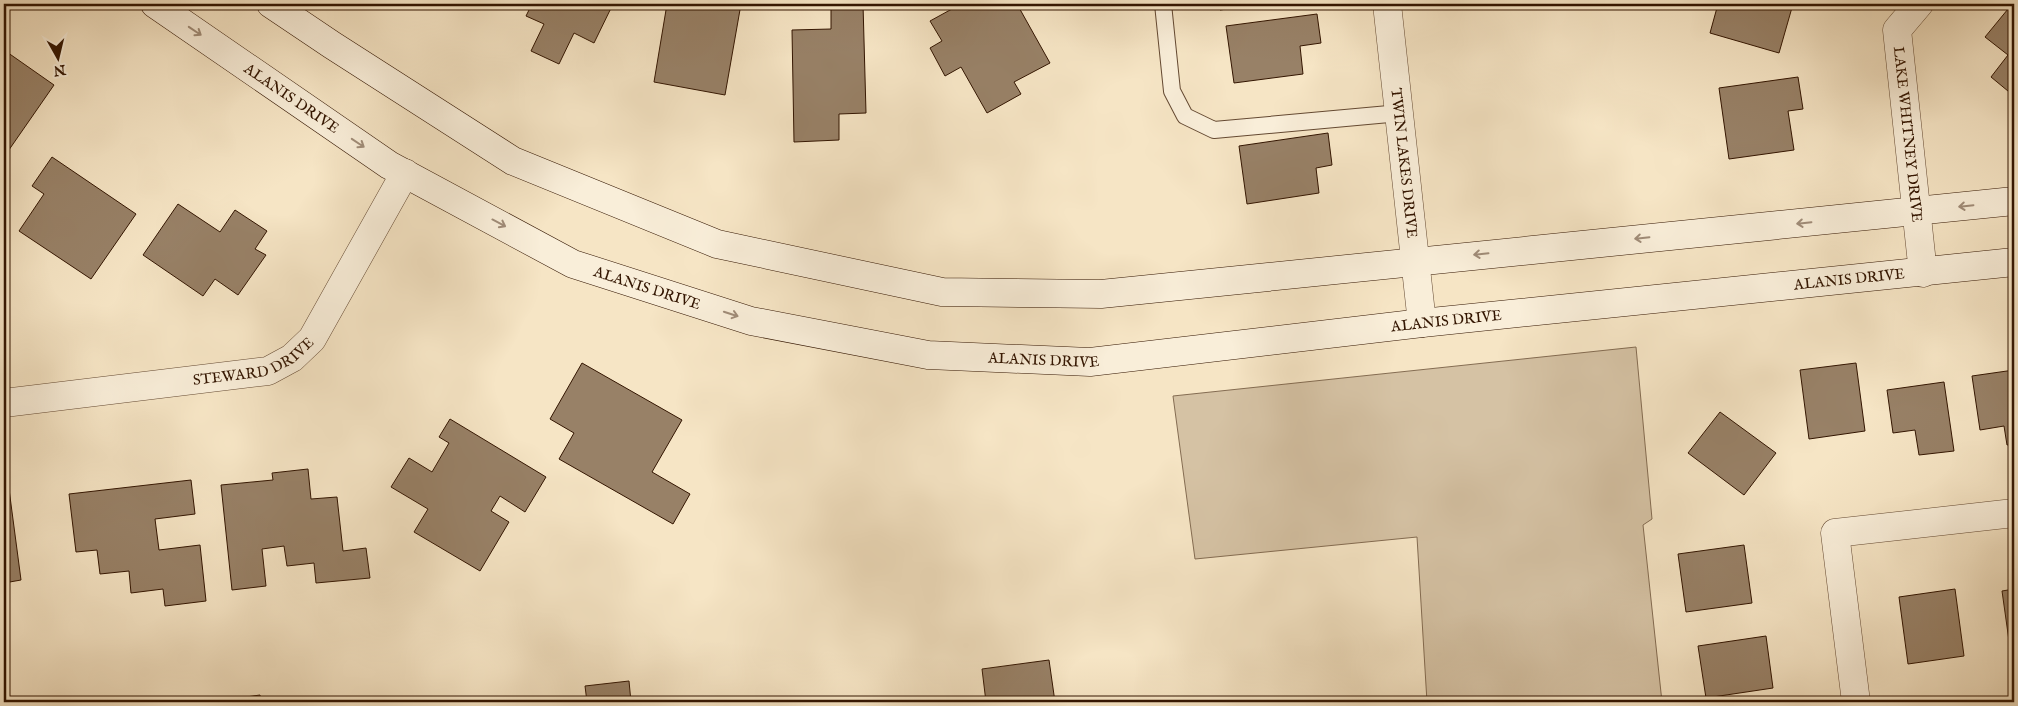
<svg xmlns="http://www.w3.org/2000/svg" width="2018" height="706" font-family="'IM FELL English',serif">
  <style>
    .green { fill: #d5c2a4; stroke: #846c52 }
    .building { fill: #988167; stroke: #331501 }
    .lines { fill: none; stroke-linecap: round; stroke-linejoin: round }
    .service-casing { stroke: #644932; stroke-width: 18 }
    .minor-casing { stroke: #644932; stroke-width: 29 }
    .secondary-casing { stroke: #331501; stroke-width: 29 }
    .service { stroke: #f9eed9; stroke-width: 16 }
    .minor { stroke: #f9eed9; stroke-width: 28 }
    .secondary { stroke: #f9eed9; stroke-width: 28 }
    .oneway { stroke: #a08c78 }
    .labels { text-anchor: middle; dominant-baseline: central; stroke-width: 5; stroke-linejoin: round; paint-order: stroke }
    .street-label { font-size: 15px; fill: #331501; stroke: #f9eed9 }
  </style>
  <rect width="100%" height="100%" fill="#f6e5c5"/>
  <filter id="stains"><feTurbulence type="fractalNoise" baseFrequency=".004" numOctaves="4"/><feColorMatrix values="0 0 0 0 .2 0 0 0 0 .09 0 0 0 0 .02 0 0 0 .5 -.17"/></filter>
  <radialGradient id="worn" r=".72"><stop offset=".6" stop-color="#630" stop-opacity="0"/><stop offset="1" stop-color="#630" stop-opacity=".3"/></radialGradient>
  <path class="green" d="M1636,347L1652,519L1643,525L1662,702H1427L1417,537L1195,559L1173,396Z"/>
  <g class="building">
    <path d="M532,4H613L594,43L574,33L559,64L531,51L544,24L526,16Z"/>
    <path d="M667,4H741L725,95L654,82Z"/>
    <path d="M831,4H863L866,113L839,114V140L794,142L792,30L831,29Z"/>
    <path d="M961,4H1017L1050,63L1014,82L1021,94L987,113L961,67L945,76L930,48L942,41L930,21Z"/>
    <path d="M1219,4H1264L1220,10Z"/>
    <path d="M1718,4H1793L1779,53L1710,33Z"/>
    <path d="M2008,9L2014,14V96L1991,77L2008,55L1985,37Z"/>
    <path d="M1317,14L1321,43L1300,46L1303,74L1234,83L1226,26Z"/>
    <path d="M4,50L54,85L4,157Z"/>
    <path d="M1798,77L1803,109L1788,111L1794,150L1729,159L1719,88Z"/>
    <path d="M1328,133L1332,165L1316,168L1319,193L1247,204L1239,146Z"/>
    <path d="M52,157L136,214L91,279L19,231L44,194L32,186Z"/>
    <path d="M178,204L220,232L235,210L267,231L255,249L266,255L238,295L215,279L203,296L143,255Z"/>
    <path d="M582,363L682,420L652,472L690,494L673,524L559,459L574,433L550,419Z"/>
    <path d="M1856,363L1865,431L1809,439L1800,370Z"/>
    <path d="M2014,370V444L2007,445L2004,426L1980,430L1972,376Z"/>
    <path d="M1944,382L1954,451L1919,455L1915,430L1893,433L1887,390Z"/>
    <path d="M1720,412L1776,453L1744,495L1688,453Z"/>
    <path d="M450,419L546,477L525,512L500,496L491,511L509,522L480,571L414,532L428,509L391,487L409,458L432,472L449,443L439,437Z"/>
    <path d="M308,469L311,499L337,497L343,551L366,548L370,578L316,583L314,563L287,566L284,546L262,549L266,586L232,590L221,485L273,480L272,473Z"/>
    <path d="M191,480L195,514L155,519L159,550L200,545L206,601L165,606L163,589L131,593L129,571L100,574L97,550L76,552L69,494Z"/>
    <path d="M9,489L21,580L4,583V490Z"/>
    <path d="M1744,545L1752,603L1686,612L1678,554Z"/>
    <path d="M1955,589L1964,656L1908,664L1899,597Z"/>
    <path d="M2014,589V655H2011L2002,591Z"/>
    <path d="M1766,636L1773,688L1706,698L1698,646Z"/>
    <path d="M1049,660L1055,702H986L982,669Z"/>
    <path d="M629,681L631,702H587L585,686Z"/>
    <path d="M260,695L261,702H218V701Z"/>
  </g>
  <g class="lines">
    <defs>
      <path id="service" d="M1163,4L1172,91L1185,116L1214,130L1400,113"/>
      <g id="minor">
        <path id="s1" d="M1387,4L1422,323"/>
        <path id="s2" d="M1919,4L1897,30L1923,273"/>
        <path id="s3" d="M4,403L268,371L292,358L312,339L405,173"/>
        <path d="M1856,702L1835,533L2014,513"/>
      </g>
      <g id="secondary">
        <path id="s4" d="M155,4L389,165L573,264L751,321L928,355L1090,362L1422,323L2014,262"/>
        <path d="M271,4L332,45L513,161L717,244L942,292L1101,294L2014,201"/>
      </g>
    </defs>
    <use href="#service" class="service-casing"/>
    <use href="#minor" class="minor-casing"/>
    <use href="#secondary" class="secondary-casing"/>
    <use href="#service" class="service"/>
    <use href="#minor" class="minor"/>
    <use href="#secondary" class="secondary"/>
  </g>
  <defs><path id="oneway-shaft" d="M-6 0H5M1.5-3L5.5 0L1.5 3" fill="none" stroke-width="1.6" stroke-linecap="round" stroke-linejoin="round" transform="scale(1.25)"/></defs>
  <g class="oneway">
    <use href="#oneway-shaft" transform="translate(195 31) rotate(34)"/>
    <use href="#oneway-shaft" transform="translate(358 143) rotate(34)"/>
    <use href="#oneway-shaft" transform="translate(1966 206) rotate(174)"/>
    <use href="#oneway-shaft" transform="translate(499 223) rotate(28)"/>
    <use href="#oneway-shaft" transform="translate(1804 223) rotate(174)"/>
    <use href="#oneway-shaft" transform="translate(1642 238) rotate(174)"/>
    <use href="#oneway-shaft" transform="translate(1481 254) rotate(174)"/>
    <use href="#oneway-shaft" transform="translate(731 314) rotate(18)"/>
  </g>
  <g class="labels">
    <g class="street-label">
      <text stroke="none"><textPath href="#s4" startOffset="166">ALANIS DRIVE</textPath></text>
      <text stroke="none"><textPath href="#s2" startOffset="139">LAKE WHITNEY DRIVE</textPath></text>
      <text stroke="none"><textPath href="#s1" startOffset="160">TWIN LAKES DRIVE</textPath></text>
      <text stroke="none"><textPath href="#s4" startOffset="1786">ALANIS DRIVE</textPath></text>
      <text stroke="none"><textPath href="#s4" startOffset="571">ALANIS DRIVE</textPath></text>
      <text stroke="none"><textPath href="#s4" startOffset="1381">ALANIS DRIVE</textPath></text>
      <text stroke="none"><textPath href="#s3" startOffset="255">STEWARD DRIVE</textPath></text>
      <text stroke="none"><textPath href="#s4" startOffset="976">ALANIS DRIVE</textPath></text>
    </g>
  </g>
  <rect width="2018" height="706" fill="none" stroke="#f6e5c5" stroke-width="20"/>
  <rect x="5" y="5" width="2008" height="696" fill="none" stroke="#331501" stroke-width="2.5"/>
  <rect x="10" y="10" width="1998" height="686" fill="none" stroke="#331501"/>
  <g transform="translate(58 58) rotate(172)" stroke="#f9eed9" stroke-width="4" paint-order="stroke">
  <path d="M0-4L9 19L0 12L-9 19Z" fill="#331501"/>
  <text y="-8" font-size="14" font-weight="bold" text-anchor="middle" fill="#331501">N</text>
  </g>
  <rect width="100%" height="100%" filter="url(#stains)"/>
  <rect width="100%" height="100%" fill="url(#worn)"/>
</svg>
